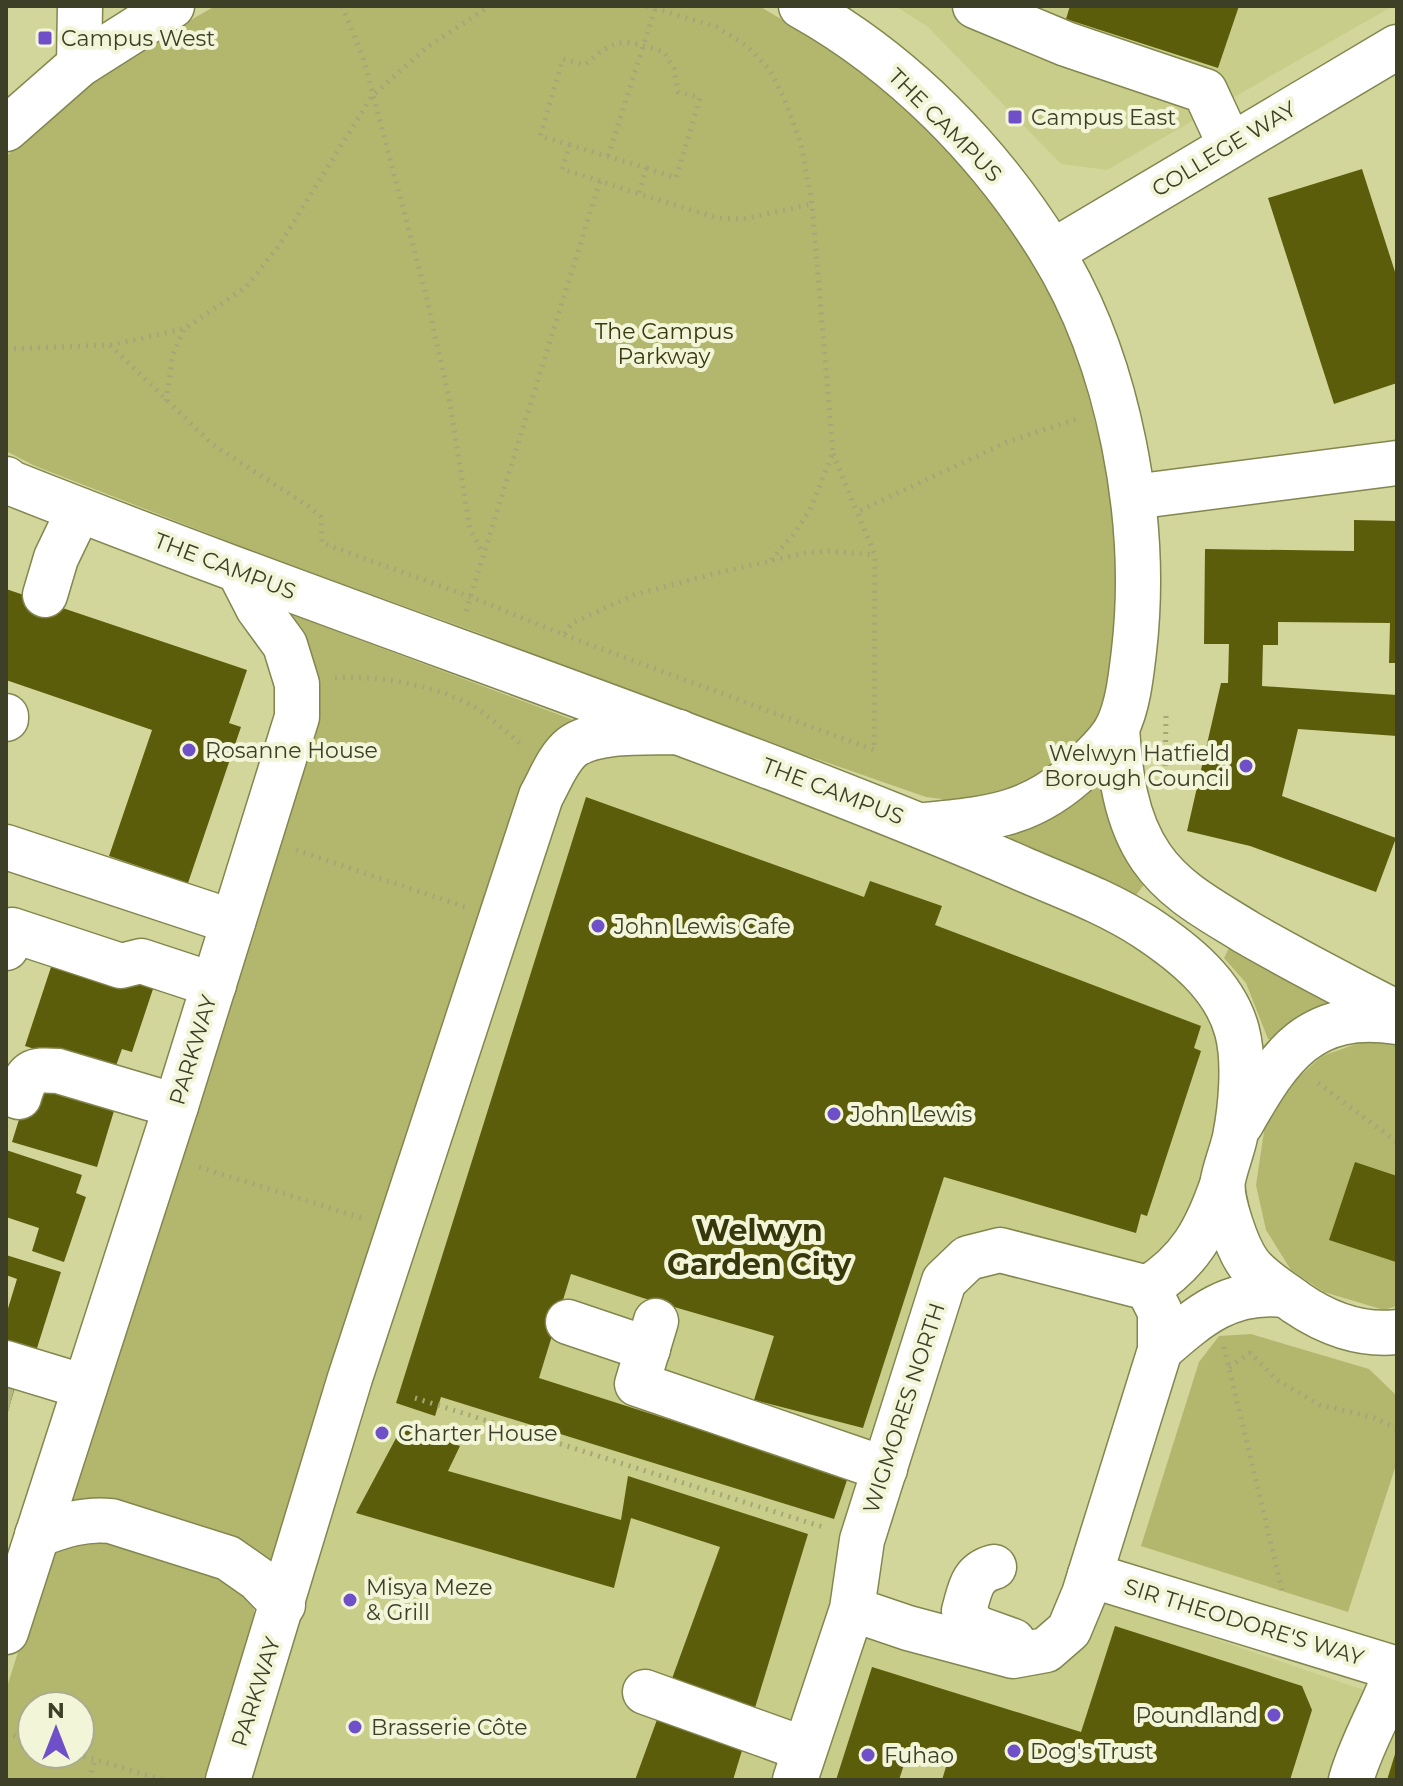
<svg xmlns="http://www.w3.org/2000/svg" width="1403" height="1786" font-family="Montserrat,sans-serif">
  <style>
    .built { fill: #c9cd8a }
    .green { fill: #b3b76e; fill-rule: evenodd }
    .building { fill: #5c5d0b }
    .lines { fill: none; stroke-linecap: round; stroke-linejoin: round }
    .minor-tunnel { stroke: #b5b884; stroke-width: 44; stroke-dasharray: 44 22; stroke-linecap: butt }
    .minor-casing { stroke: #83864e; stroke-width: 47 }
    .major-casing { stroke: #83864e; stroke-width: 47 }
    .path { stroke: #a4a777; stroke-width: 5; stroke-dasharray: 2 6; stroke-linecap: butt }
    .minor { stroke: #fff; stroke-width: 44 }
    .major { stroke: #fff; stroke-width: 44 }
    .poi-dot { fill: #6f50c9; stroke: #f2f5d7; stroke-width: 3 }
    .labels { text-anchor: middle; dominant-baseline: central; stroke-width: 8; stroke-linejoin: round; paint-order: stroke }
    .poi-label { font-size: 22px; fill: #3d3f26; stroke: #f2f5d7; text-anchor: start }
    .street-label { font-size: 22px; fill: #3d3f26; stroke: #f2f5d7 }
    .park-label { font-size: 22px; fill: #393a10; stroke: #f2f5d7 }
    .district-label { font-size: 30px; font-weight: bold; fill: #36370b; stroke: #f2f5d7 }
  </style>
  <rect width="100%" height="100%" fill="#d3d69b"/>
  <g class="built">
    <path d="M895,6H1393L1107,170L1061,164L928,27Z"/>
    <path d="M679,732L1177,950L1241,1062L1171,1273L968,1258L852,1609L1013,1656L1084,1594L1387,1698L1397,1669V1780H229L554,771Z"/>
  </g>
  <g class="green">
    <path d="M215,6H759L849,59L915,113L982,183L1036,264L1069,325L1093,414L1113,496L1119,568L1112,678L1094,724L1075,752L1049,773L998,795L958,801L926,797L673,709L479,633L276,560L35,466L6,451V157L40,123L111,66Z"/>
    <path d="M290,614L584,724L277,1570L76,1507L68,1501L309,741L285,618Z"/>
    <path d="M1099,782L1108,792L1147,881L1136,895L1068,864L1010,841V834C1049,823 1071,811 1099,782Z"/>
    <path d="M1232,942L1331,996L1328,1005L1277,1040L1268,1039L1246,983L1224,958Z"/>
    <path d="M1397,1040V1306L1384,1310L1324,1292L1291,1270L1266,1230L1256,1185L1266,1118L1292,1083L1322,1056L1359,1043Z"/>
    <path d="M1251,1334L1369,1369L1396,1395L1397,1462L1348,1612L1141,1546L1199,1362L1219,1336Z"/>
    <path d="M86,1535L224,1571L253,1602L256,1626L211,1780H6V1690L45,1567C55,1550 68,1542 86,1535ZM32,1706H80V1754H32Z"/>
  </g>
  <g class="building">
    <path d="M1070,6H1239L1218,68L1066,19Z"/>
    <path d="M1362,169L1397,278V367L1395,368L1397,383L1334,404L1268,198Z"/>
    <path d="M1354,520L1397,521V663H1389L1390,623L1278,622V645H1263L1262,686L1397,695V736L1298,729L1282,796L1396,838L1376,892L1250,846L1187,831L1221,683H1228L1229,644H1204L1205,549L1354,551Z"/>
    <path d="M6,589L247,670L229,723L241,727L188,883L109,856L152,730L6,680Z"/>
    <path d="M586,797L864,897L870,881L942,906L935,925L1201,1026L1194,1048L1201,1051L1147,1216L1141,1214L1136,1233L944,1177L863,1428L754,1400L774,1336L643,1298L571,1274L539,1378L848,1477L834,1519L441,1397L435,1416L396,1403Z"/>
    <path d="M54,958L155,983L132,1052L122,1049L113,1074L25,1046Z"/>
    <path d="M30,1084L117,1101L97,1167L12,1142Z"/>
    <path d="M6,1150L82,1175L76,1193L86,1197L64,1262L32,1251L39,1228L6,1217Z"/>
    <path d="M1355,1162L1397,1176L1396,1262L1329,1240Z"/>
    <path d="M6,1255L61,1272L32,1364L6,1355V1315L17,1279L6,1275Z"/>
    <path d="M6,1376L17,1380L7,1415H6Z"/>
    <path d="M402,1427L460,1446L448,1471L621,1520L628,1476L808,1534L733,1780H635L720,1547L631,1518L614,1588L356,1513Z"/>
    <path d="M1115,1626L1302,1686L1312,1710L1290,1780H942L948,1760L909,1749L899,1780H836L872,1667L1081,1732Z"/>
    <path d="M1396,1751L1397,1780H1387Z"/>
  </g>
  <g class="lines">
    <path class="minor-tunnel" d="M6,1387L14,1389"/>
    <defs>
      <g id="minor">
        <path d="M975,6L1066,44L1205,91L1230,145"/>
        <path d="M79,65L80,6"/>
        <path d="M1052,252L1397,47"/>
        <path d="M1133,497L1397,463"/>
        <path d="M45,595L56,558L79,510"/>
        <path d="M6,716V719"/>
        <path d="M6,847L233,922"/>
        <path d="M6,948L12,930L121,966L141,961L214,985"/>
        <path d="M6,1092L19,1097C27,1071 31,1069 58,1071L176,1106"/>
        <path d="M1148,1288C1190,1261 1206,1231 1222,1185"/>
        <path d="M656,1321L637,1384L885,1469"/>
        <path d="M568,1322L648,1349"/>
        <path d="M1160,1350C1200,1315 1230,1289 1285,1295"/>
        <path d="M6,1363L85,1387"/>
        <path d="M37,1535C62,1526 84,1518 111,1521L228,1558L258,1579L283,1605"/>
        <path d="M994,1567C971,1573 970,1590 964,1611L974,1627L1013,1641"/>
        <path d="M1090,1575L1397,1669"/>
        <path d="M6,1632L176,1106L297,717V684L285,645L258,608L240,573"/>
        <path d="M645,1692L804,1749"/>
        <path d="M228,1780L350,1378L541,796C550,780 558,758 572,747C596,729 649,733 679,732"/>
        <path d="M795,1780L852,1609L862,1540L944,1281L968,1258L1000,1250L1148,1288L1160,1312V1350L1084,1594L1069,1630L1046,1650L1013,1656L908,1628L852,1609"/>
        <path d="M1351,1780C1362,1741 1384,1707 1397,1669"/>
      </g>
      <g id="major">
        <path d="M801,6C903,63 989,151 1050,249C1120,361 1149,522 1134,651C1131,676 1128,706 1117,728C1110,741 1096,755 1085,765C1034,815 993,818 926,825"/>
        <path d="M6,129L79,65L172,6"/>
        <path d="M6,479L11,483C268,585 528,674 786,773C866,804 946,835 1025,870C1065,887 1108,903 1145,927C1183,952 1225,985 1237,1031C1245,1061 1241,1107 1235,1137C1232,1151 1226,1165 1223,1180C1220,1199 1237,1248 1249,1264C1260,1279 1282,1292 1297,1303C1326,1323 1361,1336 1397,1332"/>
        <path d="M1117,728C1120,773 1125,819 1151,857C1175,892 1211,910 1246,932C1296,961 1347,987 1397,1013"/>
        <path d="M1241,1124C1280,1055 1310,1009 1397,1022"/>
      </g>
    </defs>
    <use href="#minor" class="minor-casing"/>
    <use href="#major" class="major-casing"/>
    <g class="path">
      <path d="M342,6L363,57L425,291L449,398L470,529L483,553"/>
      <path d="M647,6L717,27L747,46L770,70L784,98L801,144L812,204L833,453L810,510L793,535L770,561"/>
      <path d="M570,145L540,136L563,59L585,65C617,36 623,39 664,52L674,69L678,92L700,98L676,178L646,168"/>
      <path d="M608,156L656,6"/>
      <path d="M600,181L562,169L570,145L646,168L639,194L718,218L743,219L812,204"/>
      <path d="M110,345L213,445L310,507L321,517L322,543L471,597L564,635L572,623L634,595L717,573L805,553L829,551L875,555"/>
      <path d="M6,349L110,345L184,329L246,287L278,247L372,96L427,47L490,6"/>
      <path d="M166,401L173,354L184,330"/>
      <path d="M833,454L857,512"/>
      <path d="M466,611L600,181L639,194"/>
      <path d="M564,635L874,750L875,555L857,512L1007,442L1077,419"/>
      <path d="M335,678C379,675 436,685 474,707C492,718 507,733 523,746"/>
      <path d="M1165,774L1166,716"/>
      <path d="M296,850L465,907"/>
      <path d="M1318,1083L1397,1142"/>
      <path d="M199,1167L362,1218"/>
      <path d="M1224,1347L1283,1594"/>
      <path d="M1229,1367L1250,1353L1277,1380L1320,1405L1375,1418L1397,1429"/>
      <path d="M415,1398L826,1528"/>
      <path d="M6,1733L32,1741"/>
      <path d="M76,1754L163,1780"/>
      <path d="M89,1780L95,1760"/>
    </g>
    <use href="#minor" class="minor"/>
    <use href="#major" class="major"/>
  </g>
  <g class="poi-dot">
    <rect x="37" y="30" width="16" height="16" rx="4"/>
    <rect x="1007" y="109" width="16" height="16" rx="4"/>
    <circle cx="189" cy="750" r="8"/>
    <circle cx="1246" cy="766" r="8"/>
    <circle cx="598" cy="926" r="8"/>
    <circle cx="834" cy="1114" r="8"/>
    <circle cx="382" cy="1433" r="8"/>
    <circle cx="350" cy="1600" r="8"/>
    <circle cx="1274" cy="1715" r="8"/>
    <circle cx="355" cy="1727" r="8"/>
    <circle cx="1014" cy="1751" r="8"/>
    <circle cx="868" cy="1755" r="8"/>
  </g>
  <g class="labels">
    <g class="poi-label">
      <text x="61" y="38">Campus West</text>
      <text x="1031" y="117">Campus East</text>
      <text x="205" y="750">Rosanne House</text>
      <text x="1230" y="753" text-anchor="end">Welwyn Hatfield<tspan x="1230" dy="25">Borough Council</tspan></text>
      <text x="614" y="926">John Lewis Cafe</text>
      <text x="850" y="1114">John Lewis</text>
      <text x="398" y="1433">Charter House</text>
      <text x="366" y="1587">Misya Meze<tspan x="366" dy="25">&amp; Grill</tspan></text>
      <text x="1258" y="1715" text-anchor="end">Poundland</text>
      <text x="371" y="1727">Brasserie Côte</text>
      <text x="1030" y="1751">Dog's Trust</text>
      <text x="884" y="1755">Fuhao</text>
    </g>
    <g class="street-label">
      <text transform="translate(945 125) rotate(45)">THE CAMPUS</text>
      <text transform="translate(1224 149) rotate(-31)">COLLEGE WAY</text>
      <text transform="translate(225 566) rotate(21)">THE CAMPUS</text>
      <text transform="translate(833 791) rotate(21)">THE CAMPUS</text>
      <text transform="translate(193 1050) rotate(-73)">PARKWAY</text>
      <text transform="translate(904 1408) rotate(-72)">WIGMORES NORTH</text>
      <text transform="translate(1244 1622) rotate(17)">SIR THEODORE'S WAY</text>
      <text transform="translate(256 1692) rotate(-72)">PARKWAY</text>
    </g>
    <g class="park-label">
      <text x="664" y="331">The Campus<tspan x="664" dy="25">Parkway</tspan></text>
    </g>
    <g class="district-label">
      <text x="759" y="1230">Welwyn<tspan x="759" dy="34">Garden City</tspan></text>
    </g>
  </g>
  <rect width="1403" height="1786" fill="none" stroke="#3d3f26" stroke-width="16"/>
  <g transform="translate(56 1730)"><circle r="38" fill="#f2f5d7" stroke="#aaac90" stroke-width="2"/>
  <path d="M0-6L14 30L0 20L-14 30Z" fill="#6f50c9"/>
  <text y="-12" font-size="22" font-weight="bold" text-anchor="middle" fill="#3d3f26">N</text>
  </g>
</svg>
